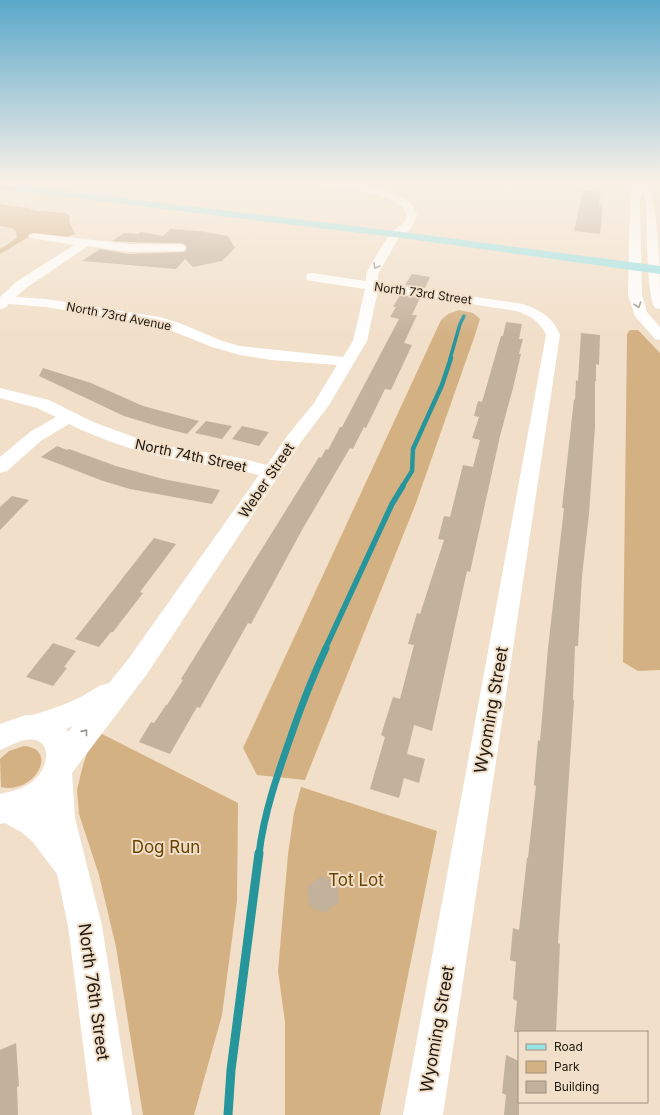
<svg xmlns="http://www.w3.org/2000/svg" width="660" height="1115" font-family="Inter,sans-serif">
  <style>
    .green { fill: #d4b183 }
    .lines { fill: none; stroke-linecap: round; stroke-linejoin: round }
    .stream-far4 { stroke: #26959c; stroke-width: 3.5 }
    .stream-far3 { stroke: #26959c; stroke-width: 4.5 }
    .stream-far2 { stroke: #26959c; stroke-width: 5.5 }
    .stream-far1 { stroke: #26959c; stroke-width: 7 }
    .stream { stroke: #26959c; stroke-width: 9 }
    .building { fill: #c2b19b }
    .minor { fill: #fff; fill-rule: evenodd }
    .major { fill: #99e2e6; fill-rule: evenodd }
    .oneway { stroke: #9a9793 }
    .labels { text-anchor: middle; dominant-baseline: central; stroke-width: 4; stroke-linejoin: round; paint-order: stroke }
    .far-street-label { font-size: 12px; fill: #1e1810; stroke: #f1dfc9 }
    .street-label { font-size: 14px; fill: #1e1810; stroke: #f1dfc9 }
    .near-street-label { font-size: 17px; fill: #1e1810; stroke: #f1dfc9 }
    .near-park-label { font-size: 17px; fill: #694300; stroke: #f1dfc9 }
  </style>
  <rect width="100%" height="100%" fill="#f1dfc9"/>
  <g class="green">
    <path d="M0,204L29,208L35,211L66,213L70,216L69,221L75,234L68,237H55L34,234L0,254V249L17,238L16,232L12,228L0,226Z"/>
    <path d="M459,310L473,313L480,319L475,335L416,503L305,780L257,775L243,748L441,320L448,314Z"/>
    <path d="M630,330H638L660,353V670L638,671L623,662L627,334Z"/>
    <path d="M100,733L238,803L237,901L222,1015L194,1115H143L116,947L99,875L79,814L77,790L82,769L87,753Z"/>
    <path d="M24,746C60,749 34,795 1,787L0,759L9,751Z"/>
    <path d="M301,787L437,831L380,1115H285V1022L278,971L288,854L294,813Z"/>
  </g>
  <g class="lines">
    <path class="stream-far4" d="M450,359L460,324L464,316"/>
    <path class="stream-far3" d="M402,487L412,471L413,449L442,385L451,358"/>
    <path class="stream-far2" d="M325,649L392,504L403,486"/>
    <path class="stream-far1" d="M259,854C264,812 278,773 292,733C302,704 313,676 326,648"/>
    <path class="stream" d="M228,1115L231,1070L259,853"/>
  </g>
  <g class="building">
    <path d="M583,190L601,192L599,204L603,205L600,234L574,231Z"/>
    <path d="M170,229L199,231L228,236L235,248L222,261L193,267L185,259L176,269L82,261L100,249L128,254L185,252L187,247L184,244L180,243L128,242L112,241L124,233L138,234L141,232L163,236Z"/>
    <path d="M412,274L430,277L425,288L405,285Z"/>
    <path d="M400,295L420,298L412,315H417L404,343L412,345L391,390L385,389L366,428L364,427L353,449L350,448L302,530L251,624L248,623L200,708L197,707L170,754L139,742L151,722L154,723L166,705H167L183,680L181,679L319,457L321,458L326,449L328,450L340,427H342L399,319L390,317L396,307H393Z"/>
    <path d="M506,322L522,324L519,339H523L519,354H521L513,388L500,436L470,572L467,571L432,731L414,725L407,754L425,759L419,783L404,778L399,798L370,789L385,737L381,735L393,697L400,699L414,645L408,644L417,613L420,614L444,540L438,539L444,516L450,517L463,465L473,467L480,440L472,438L479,417L474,416L478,401L482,402L501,336H503Z"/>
    <path d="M581,333L600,335L599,365L596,364V381H595V427L589,514L582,576L578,646H575L573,700H574L558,943L560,944L556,1032H514L517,1001L513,999L516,962L510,960L513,928L519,930L527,858H528L536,786L534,785L538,740L540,741L548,648L564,508H562L574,399L575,400L576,380L578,381Z"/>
    <path d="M43,368L91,383L143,406L199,421L187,434L160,427L124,416L39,376Z"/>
    <path d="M206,421L232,426L222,439L195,433Z"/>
    <path d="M242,426L269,432L259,446L232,439Z"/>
    <path d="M57,446L67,450L69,449L116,466L163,479L220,490L212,504L130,489L103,481L41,457Z"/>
    <path d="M12,496L29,500L0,530V507Z"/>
    <path d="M154,538L176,544L140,592L143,593L113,632H111L99,647L75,639Z"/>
    <path d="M53,643L76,651L64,667L67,668L53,686L26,677Z"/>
    <path d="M321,876L337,883L339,902L325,913L309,906L307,887Z"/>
    <path d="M16,1043L19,1086L17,1087L18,1115H0V1050Z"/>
    <path d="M506,1055L519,1061V1115H504L506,1095L502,1093Z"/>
  </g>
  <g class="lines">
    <g class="minor">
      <path d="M14,180H26L24,182L0,192V185Z"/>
      <path d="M305,180C327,176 382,187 402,197C410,201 415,207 417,215L410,230L400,236L378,274V283L523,304C540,310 553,317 560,335L443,1115H403L546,335C540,321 529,315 516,311L378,290L367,341L329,405L301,442L147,674L72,773L75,818L102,926L132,1115H92L68,926L57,874L32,841L21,832L5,823L0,824V794C13,791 27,788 36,778C50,765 52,736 26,740C18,741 8,747 0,750V724L26,715H33L63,705L81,697L99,686L109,683L129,658L259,475C230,467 200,465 171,459C136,451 101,440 69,424L42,440L7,471L0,473V457L30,432L56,417L37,408L0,398V388L49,400L93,422L142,440L172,447L240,458L267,465L288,435L314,403L337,365L271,360L240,355L212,347L157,325L46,307L9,304L5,308L0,309V297L16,282L74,245L30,238L28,236L30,234L34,233L128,244H180L184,245L186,248L184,251L128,252L88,246L26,288L16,297L46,299L160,317L182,324L222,341L240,346L343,357L353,341L365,289L312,281L307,280L306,277L307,274L312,273L366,281V274C372,263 384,240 392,232C398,226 403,226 406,217C412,194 326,185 310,183ZM73,726L68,732L66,729Z"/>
      <path d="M638,180H646C660,210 660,273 660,309L655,308C646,295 647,223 646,203L642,190L640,200L642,295L647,312L660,327V340L655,339L635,316L628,295L630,200L631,192Z"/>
    </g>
    <path class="major" d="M0,183L410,233L660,266V274L410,239L0,189Z"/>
  </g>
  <defs><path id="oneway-chevron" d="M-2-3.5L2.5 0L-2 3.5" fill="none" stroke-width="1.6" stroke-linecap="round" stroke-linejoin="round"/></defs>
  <g class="oneway">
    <use href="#oneway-chevron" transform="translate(376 266) rotate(120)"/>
    <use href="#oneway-chevron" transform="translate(638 305) rotate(71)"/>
    <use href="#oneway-chevron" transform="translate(85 732) rotate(-51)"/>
  </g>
  <linearGradient id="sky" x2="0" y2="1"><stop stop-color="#5aa8ca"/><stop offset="0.54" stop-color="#f9f1e7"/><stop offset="1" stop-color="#f9f1e7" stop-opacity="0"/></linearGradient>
  <rect width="660" height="336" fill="url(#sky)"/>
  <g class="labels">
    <g class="far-street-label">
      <text transform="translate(423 293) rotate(8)">North 73rd Street</text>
      <text transform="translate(119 316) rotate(11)">North 73rd Avenue</text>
    </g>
    <g class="street-label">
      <text transform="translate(191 455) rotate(12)">North 74th Street</text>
      <text transform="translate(266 480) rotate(-56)">Weber Street</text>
    </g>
    <g class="near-street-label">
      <text transform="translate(491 710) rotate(-80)">Wyoming Street</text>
      <text transform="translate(94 992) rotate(82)">North 76th Street</text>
      <text transform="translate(437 1029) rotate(-80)">Wyoming Street</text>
    </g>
    <g class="near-park-label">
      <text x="166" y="847">Dog Run</text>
      <text x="356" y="880">Tot Lot</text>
    </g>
  </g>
  <rect x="518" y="1031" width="130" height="72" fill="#f1dfc9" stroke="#9d8f7f"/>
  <rect x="526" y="1044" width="20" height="6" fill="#99e2e6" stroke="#9d8f7f"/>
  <text x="554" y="1051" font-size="12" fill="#1e1810">Road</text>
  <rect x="526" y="1061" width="20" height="12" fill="#d4b183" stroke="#9d8f7f"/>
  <text x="554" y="1071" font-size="12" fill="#1e1810">Park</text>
  <rect x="526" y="1081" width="20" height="12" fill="#c2b19b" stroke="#9d8f7f"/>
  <text x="554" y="1091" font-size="12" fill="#1e1810">Building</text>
</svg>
